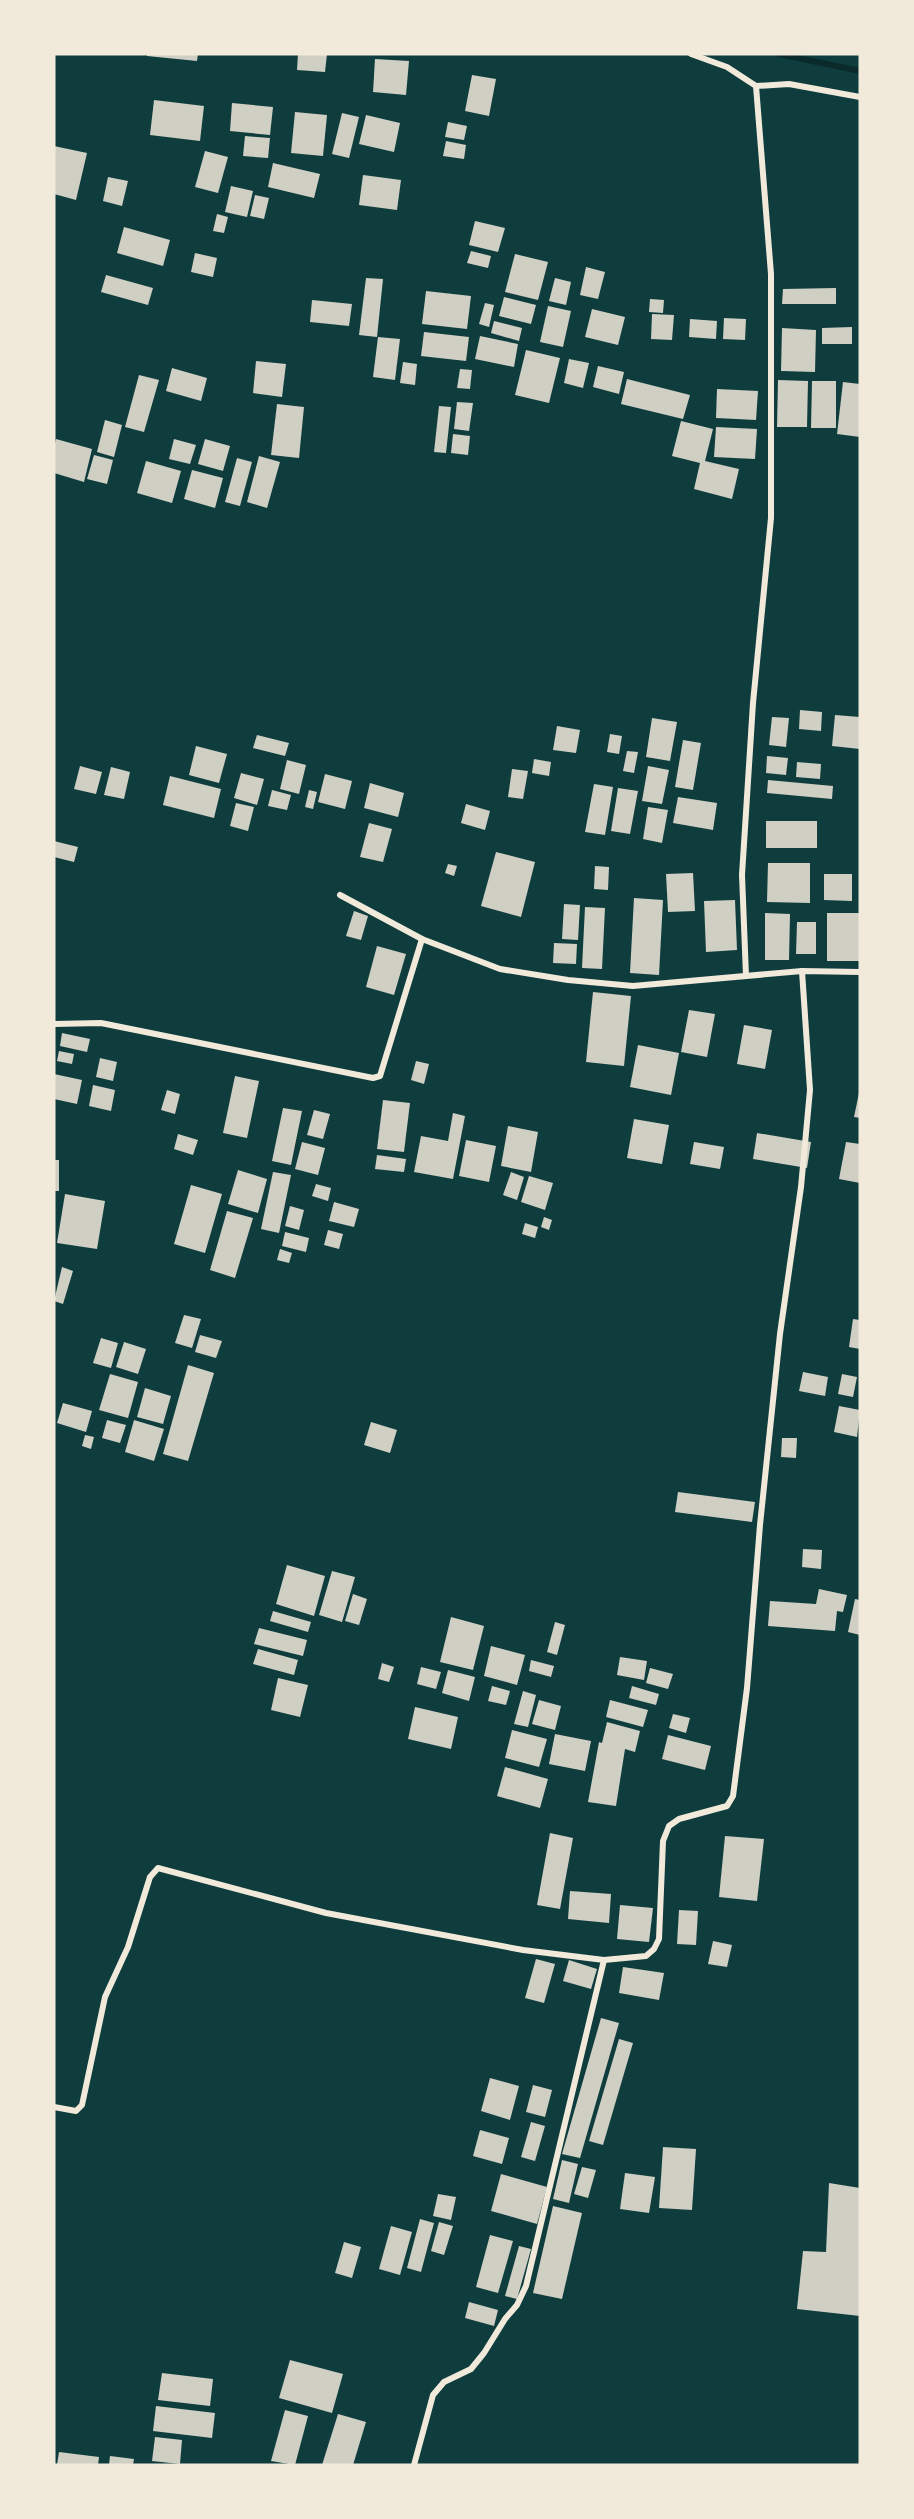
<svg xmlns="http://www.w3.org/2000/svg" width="914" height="2519" font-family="Inter,sans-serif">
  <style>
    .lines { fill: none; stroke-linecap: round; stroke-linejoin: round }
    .stream { stroke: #0a2a2b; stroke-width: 6 }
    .building { fill: #cfcfc3 }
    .minor { stroke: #f1e9da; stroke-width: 6 }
  </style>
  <rect width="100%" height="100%" fill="#0f3d3e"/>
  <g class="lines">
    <path class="stream" d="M779,54L860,71"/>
  </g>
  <g class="building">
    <path d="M147,54H198L197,61L147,56Z"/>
    <path d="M298,54H327L325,72L297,70Z"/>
    <path d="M375,59L409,61L406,95L373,92Z"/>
    <path d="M472,75L496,79L489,116L465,111Z"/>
    <path d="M154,100L204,106L200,141L150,135Z"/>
    <path d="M232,103L273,107L270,135L230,131Z"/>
    <path d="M295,112L327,115L323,156L291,153Z"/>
    <path d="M342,113L359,117L349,158L332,154Z"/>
    <path d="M366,115L400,123L394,152L359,144Z"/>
    <path d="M448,122L467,126L464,140L445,137Z"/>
    <path d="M245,136L270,138L268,158L243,156Z"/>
    <path d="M446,141L466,145L464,159L443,156Z"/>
    <path d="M54,146L87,153L76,200L54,194Z"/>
    <path d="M205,151L228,157L218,193L195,187Z"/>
    <path d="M273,163L320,174L314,198L268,187Z"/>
    <path d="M363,175L401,180L397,210L359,205Z"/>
    <path d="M108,177L128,181L122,206L103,201Z"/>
    <path d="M231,186L253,191L247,217L225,212Z"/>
    <path d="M255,195L269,198L264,219L250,216Z"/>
    <path d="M217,214L228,217L224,233L213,231Z"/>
    <path d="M475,221L505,228L498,252L469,245Z"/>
    <path d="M124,227L170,240L163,266L117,253Z"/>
    <path d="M471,251L491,256L488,268L467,263Z"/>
    <path d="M195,253L217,258L213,277L191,272Z"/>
    <path d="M515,254L548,262L538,300L505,292Z"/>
    <path d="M586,267L605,272L598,299L580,295Z"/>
    <path d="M106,275L153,288L148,305L101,292Z"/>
    <path d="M366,278L383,279L377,337L359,335Z"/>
    <path d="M555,278L571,282L566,305L549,301Z"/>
    <path d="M836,288V304H782L783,289Z"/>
    <path d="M426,291L471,296L467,329L422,324Z"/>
    <path d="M504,297L536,305L531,324L499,316Z"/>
    <path d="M650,299L664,300L663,313L649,312Z"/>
    <path d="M312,300L352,304L349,326L310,322Z"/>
    <path d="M485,303L494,305L489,327L479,324Z"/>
    <path d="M548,306L571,311L563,347L540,342Z"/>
    <path d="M592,309L625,317L618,345L585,337Z"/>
    <path d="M652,314L674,315L672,340L651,339Z"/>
    <path d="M724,318L746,319L745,340L723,339Z"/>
    <path d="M690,319L717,321L716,339L689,337Z"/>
    <path d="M494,321L522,328L519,341L491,333Z"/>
    <path d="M852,327V344H822V328Z"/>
    <path d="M782,328L816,330L815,372L781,371Z"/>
    <path d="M424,332L469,337L466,361L421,356Z"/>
    <path d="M480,336L518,344L514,367L475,359Z"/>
    <path d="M378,337L400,339L395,380L373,377Z"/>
    <path d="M526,350L560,358L549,403L515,395Z"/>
    <path d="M569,359L589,363L583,388L564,383Z"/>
    <path d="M256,361L286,364L282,397L253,393Z"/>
    <path d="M403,362L417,364L415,385L400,383Z"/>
    <path d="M598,366L624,372L619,394L593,387Z"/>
    <path d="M172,368L207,378L201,401L166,391Z"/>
    <path d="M460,369L472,370L470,389L457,388Z"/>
    <path d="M139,375L159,380L144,432L125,427Z"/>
    <path d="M627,379L690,395L683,419L621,404Z"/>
    <path d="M778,380L808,381L807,427H777Z"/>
    <path d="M812,381H836V428H811Z"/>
    <path d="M843,382L860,384V437L837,434Z"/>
    <path d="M717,389L758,391L756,420L716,418Z"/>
    <path d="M457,402L473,403L469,431L454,429Z"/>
    <path d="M277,404L304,407L299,458L271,455Z"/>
    <path d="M439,406L451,407L446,453L434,452Z"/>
    <path d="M105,420L122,425L114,457L97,452Z"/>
    <path d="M681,421L713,429L705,461L739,469L732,499L694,489L700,463L672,456Z"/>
    <path d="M716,427L757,429L755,459L714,457Z"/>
    <path d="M453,434L470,436L468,455L451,453Z"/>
    <path d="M56,439L92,449L84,482L54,473V448Z"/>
    <path d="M174,439L196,445L190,464L169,459Z"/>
    <path d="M205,439L230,446L223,471L198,464Z"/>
    <path d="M94,455L113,460L107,484L87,479Z"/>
    <path d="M259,456L280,462L267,508L247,502Z"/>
    <path d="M237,458L252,462L240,506L225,502Z"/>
    <path d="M146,461L181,471L172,503L137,493Z"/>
    <path d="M192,470L223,478L215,508L184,499Z"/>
    <path d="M800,710L822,712L821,731L799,729Z"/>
    <path d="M835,715L860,717V749L832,746Z"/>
    <path d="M772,717L789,718L786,747L769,745Z"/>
    <path d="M652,718L677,722L670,761L646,757Z"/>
    <path d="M557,726L580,730L576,753L553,750Z"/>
    <path d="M610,734L622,736L619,754L607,752Z"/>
    <path d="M257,735L289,743L285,756L253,748Z"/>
    <path d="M683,740L701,743L693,790L675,787Z"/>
    <path d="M196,746L227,754L219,783L189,775Z"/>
    <path d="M627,751L638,752L634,773L623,771Z"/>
    <path d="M767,756L788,758L786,775L766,773Z"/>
    <path d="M534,759L551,762L549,776L532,773Z"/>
    <path d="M287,760L306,765L299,794L280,789Z"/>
    <path d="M797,762L821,764L820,779L796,777Z"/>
    <path d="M80,766L102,772L96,794L74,789Z"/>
    <path d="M648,766L669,770L662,804L642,801Z"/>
    <path d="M111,767L130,772L124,799L104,795Z"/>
    <path d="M512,769L528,771L523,799L508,797Z"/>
    <path d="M241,773L264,779L257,805L234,798Z"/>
    <path d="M325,774L352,781L345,809L318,802Z"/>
    <path d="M170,776L221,789L214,818L163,805Z"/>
    <path d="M768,780L833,786L832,799L767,793Z"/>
    <path d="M370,783L404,793L398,817L364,808Z"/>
    <path d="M594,784L613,787L605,835L585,832Z"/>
    <path d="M618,788L638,791L630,834L611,831Z"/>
    <path d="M272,790L291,795L287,810L268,806Z"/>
    <path d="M309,790L317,792L313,809L305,807Z"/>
    <path d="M678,797L717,803L713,830L673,823Z"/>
    <path d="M236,803L254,807L248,831L230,826Z"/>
    <path d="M466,804L490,811L485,830L461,823Z"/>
    <path d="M648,807L668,810L662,843L643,839Z"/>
    <rect x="766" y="821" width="51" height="27"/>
    <path d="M369,823L392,829L383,862L360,857Z"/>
    <path d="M54,841L78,847L74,862L54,857Z"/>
    <path d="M496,852L535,862L521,917L481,906Z"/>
    <path d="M768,863H810V903L767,902Z"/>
    <path d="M448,864L457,866L454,876L445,873Z"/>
    <path d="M595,866L609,867L608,890L594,889Z"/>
    <path d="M693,873L695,911L668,912L666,874Z"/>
    <path d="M824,874H852V901L824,900Z"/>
    <path d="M634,898L663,900L659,975L630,973Z"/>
    <path d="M735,900L737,950L706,952L704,901Z"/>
    <path d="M564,904L580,905L578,940L562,939Z"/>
    <path d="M585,907L605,908L602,969L582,968Z"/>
    <path d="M354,911L368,916L361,940L346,936Z"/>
    <path d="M765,913L790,914L789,960H765Z"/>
    <rect x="827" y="913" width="33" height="48"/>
    <path d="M797,922H816V954H796Z"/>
    <path d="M554,943L577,944L576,964L553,963Z"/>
    <path d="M377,946L406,954L394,995L366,987Z"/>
    <path d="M593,992L631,996L624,1066L586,1062Z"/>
    <path d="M689,1010L715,1014L707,1057L681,1052Z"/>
    <path d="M744,1025L772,1030L765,1069L737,1064Z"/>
    <path d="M62,1033L90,1039L87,1052L60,1046Z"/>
    <path d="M638,1045L679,1053L671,1095L630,1087Z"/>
    <path d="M59,1051L74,1054L72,1064L57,1061Z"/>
    <path d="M100,1058L117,1062L113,1081L96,1077Z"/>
    <path d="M416,1061L429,1064L424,1084L411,1080Z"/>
    <path d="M54,1074L82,1080L77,1104L54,1099Z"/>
    <path d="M235,1076L259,1081L247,1138L223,1133Z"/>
    <path d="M93,1085L115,1090L111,1111L89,1106Z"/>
    <path d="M167,1090L180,1094L175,1114L161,1110Z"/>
    <path d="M859,1093H860V1118L854,1117Z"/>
    <path d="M383,1100L410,1103L404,1152L377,1149Z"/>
    <path d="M283,1108L302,1111L291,1165L272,1161Z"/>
    <path d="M314,1110L330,1114L323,1139L307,1135Z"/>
    <path d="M453,1113L465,1116L453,1179L414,1172L421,1136L448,1141Z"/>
    <path d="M634,1119L669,1125L662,1164L627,1158Z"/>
    <path d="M508,1126L538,1132L531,1172L501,1166Z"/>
    <path d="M757,1133L811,1142L807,1168L753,1159Z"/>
    <path d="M178,1134L198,1140L193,1155L174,1149Z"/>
    <path d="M466,1140L496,1146L489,1182L459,1176Z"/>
    <path d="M302,1142L325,1148L318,1175L295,1169Z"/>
    <path d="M694,1142L724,1147L720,1169L690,1164Z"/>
    <path d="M846,1142L860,1144V1183L839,1179Z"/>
    <path d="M377,1155L406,1159L404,1172L375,1169Z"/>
    <rect x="54" y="1160" width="5" height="31"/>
    <path d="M238,1170L267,1179L258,1213L228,1204Z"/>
    <path d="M273,1172L291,1175L279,1233L261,1229Z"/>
    <path d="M511,1172L524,1177L517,1200L503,1195Z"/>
    <path d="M529,1176L553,1183L545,1210L521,1202Z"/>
    <path d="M316,1184L331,1188L328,1201L312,1196Z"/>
    <path d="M191,1185L222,1194L205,1253L174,1244Z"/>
    <path d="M65,1194L105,1201L97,1249L57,1243Z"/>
    <path d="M334,1202L359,1209L354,1227L329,1221Z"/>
    <path d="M290,1206L304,1210L299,1230L285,1226Z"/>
    <path d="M227,1211L253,1218L235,1278L210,1270Z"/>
    <path d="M544,1217L552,1220L549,1230L541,1227Z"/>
    <path d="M525,1223L538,1227L535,1238L522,1234Z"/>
    <path d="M328,1230L343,1234L339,1249L324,1245Z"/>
    <path d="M285,1232L309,1238L306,1252L282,1246Z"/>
    <path d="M280,1249L292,1253L289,1263L277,1260Z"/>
    <path d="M62,1267L73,1271L63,1304L54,1301Z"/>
    <path d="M184,1315L201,1319L192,1348L175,1343Z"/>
    <path d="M853,1319L860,1320V1349L849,1347Z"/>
    <path d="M200,1335L222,1341L216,1358L195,1352Z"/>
    <path d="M101,1338L118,1343L111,1368L93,1363Z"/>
    <path d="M124,1342L146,1349L138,1374L116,1367Z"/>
    <path d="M188,1365L214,1373L188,1461L163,1454Z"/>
    <path d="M803,1372L828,1377L825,1396L799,1391Z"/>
    <path d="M110,1374L138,1382L128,1418L99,1410Z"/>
    <path d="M842,1374L857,1377L853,1397L838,1394Z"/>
    <path d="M145,1388L171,1396L163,1424L137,1417Z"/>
    <path d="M63,1403L92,1411L86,1432L57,1423Z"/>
    <path d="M839,1406L860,1410L857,1437L834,1432Z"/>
    <path d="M107,1420L126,1425L120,1443L102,1438Z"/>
    <path d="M134,1420L164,1429L154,1461L125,1452Z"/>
    <path d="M371,1422L397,1430L390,1453L364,1445Z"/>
    <path d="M85,1435L94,1437L91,1449L82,1446Z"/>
    <path d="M782,1438H797L796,1458L781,1457Z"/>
    <path d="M678,1492L755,1502L752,1522L675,1512Z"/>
    <path d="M803,1549L822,1550L821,1569L802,1567Z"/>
    <path d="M287,1565L325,1576L314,1616L276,1604Z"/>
    <path d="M332,1571L355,1577L342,1622L319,1615Z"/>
    <path d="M819,1589L847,1595L843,1612L837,1611L835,1631L768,1626L770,1601L816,1604Z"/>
    <path d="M353,1594L367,1599L359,1625L345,1621Z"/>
    <path d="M855,1599L860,1600V1635L848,1632Z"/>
    <path d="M273,1611L311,1622L308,1632L270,1621Z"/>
    <path d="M451,1617L484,1626L473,1670L440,1662Z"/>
    <path d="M555,1622L565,1625L557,1655L547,1652Z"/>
    <path d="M259,1628L307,1640L303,1656L254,1644Z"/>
    <path d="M491,1646L525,1655L517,1685L484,1676Z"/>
    <path d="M258,1649L298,1660L294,1675L253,1664Z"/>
    <path d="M620,1657L647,1661L644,1680L617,1675Z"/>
    <path d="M531,1660L554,1666L551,1677L529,1671Z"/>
    <path d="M382,1663L394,1667L389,1682L378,1679Z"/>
    <path d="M421,1667L441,1672L436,1689L417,1684Z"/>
    <path d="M650,1668L673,1674L668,1689L646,1683Z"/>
    <path d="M448,1670L475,1677L469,1701L442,1693Z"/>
    <path d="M278,1678L308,1685L300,1717L271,1710Z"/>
    <path d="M492,1686L510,1691L506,1705L488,1701Z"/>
    <path d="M632,1686L659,1694L656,1705L629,1698Z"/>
    <path d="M523,1691L536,1695L528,1727L514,1724Z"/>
    <path d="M539,1700L561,1706L555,1730L532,1724Z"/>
    <path d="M610,1700L648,1710L643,1727L606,1717Z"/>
    <path d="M415,1707L458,1717L451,1749L408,1739Z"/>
    <path d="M673,1714L690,1718L686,1733L669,1728Z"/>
    <path d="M607,1722L640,1731L635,1752L625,1749L616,1806L588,1802L599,1742L602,1743Z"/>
    <path d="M512,1730L547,1739L539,1767L505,1758Z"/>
    <path d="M555,1734L591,1741L585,1771L549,1764Z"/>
    <path d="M668,1735L711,1746L705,1770L662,1759Z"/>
    <path d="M505,1767L548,1779L540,1808L497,1796Z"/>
    <path d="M550,1833L573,1838L560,1909L537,1905Z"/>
    <path d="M725,1836L764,1839L757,1901L719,1897Z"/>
    <path d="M570,1891L611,1894L609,1923L568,1919Z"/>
    <path d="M620,1905L653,1908L649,1942L617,1939Z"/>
    <path d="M679,1910L698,1911L696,1945L677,1944Z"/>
    <path d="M713,1941L732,1945L727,1967L708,1964Z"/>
    <path d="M536,1959L555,1964L544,2003L525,1998Z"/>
    <path d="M569,1960L597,1969L591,1989L563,1981Z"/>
    <path d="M623,1967L664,1973L659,2000L619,1993Z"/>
    <path d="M601,2018L619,2023L580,2158L562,2154Z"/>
    <path d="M619,2039L633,2043L603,2145L589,2141Z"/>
    <path d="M490,2078L519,2086L510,2120L481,2111Z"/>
    <path d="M533,2085L552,2090L545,2117L526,2112Z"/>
    <path d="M531,2122L545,2126L535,2161L521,2157Z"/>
    <path d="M480,2130L509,2138L502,2164L473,2156Z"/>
    <path d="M663,2147L696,2149L692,2210L659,2208Z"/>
    <path d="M562,2160L578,2164L569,2203L553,2199Z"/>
    <path d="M582,2167L596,2170L588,2198L574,2194Z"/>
    <path d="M625,2173L655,2177L649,2213L620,2209Z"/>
    <path d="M501,2174L547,2187L537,2224L491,2211Z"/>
    <path d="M829,2183L860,2188V2316L797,2309L803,2251L826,2252Z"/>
    <path d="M438,2194L456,2197L451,2220L433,2216Z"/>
    <path d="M553,2206L582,2213L562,2299L533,2293Z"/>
    <path d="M420,2219L434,2223L421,2272L407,2268Z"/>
    <path d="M439,2222L453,2226L444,2255L431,2251Z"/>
    <path d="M391,2226L412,2232L400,2275L379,2269Z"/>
    <path d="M490,2235L513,2241L498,2293L476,2287Z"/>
    <path d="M344,2242L361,2247L352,2278L335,2273Z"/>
    <path d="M519,2246L531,2249L517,2299L505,2296Z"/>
    <path d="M469,2302L498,2310L494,2326L465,2318Z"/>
    <path d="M290,2360L343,2374L332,2413L279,2398Z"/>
    <path d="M162,2373L213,2379L210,2406L158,2400Z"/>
    <path d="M156,2406L215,2413L212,2438L153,2431Z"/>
    <path d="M285,2410L308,2416L295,2465L271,2461Z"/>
    <path d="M338,2414L366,2422L353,2465H322Z"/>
    <path d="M155,2437L182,2440L180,2464L152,2461Z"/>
    <path d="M59,2452L99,2457L98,2465H57Z"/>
    <path d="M110,2456L134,2459L133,2465H109Z"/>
  </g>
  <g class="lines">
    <g class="minor">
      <path d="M691,54L727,67L756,86L771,274V518L753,703L742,875L746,976"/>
      <path d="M756,86L789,84L860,97"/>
      <path d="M340,895L422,939L500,969L568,980L633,986L802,971L860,972"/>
      <path d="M54,1024L101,1023L373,1078L380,1076L422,939"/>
      <path d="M54,2107L76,2111L82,2105L105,1997L128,1947L150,1877L158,1868L326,1913L523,1950L604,1960L646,1956L654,1949L659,1939L663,1841L669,1826L679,1819L727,1806L733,1796L747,1688L760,1525L780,1334L801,1187L810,1090L802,971"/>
      <path d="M414,2465L433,2395L444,2382L471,2369L484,2353L505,2319L517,2305L526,2286L604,1960"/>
    </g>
  </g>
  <rect width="914" height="2519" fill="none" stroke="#f1e9da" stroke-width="111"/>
</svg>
